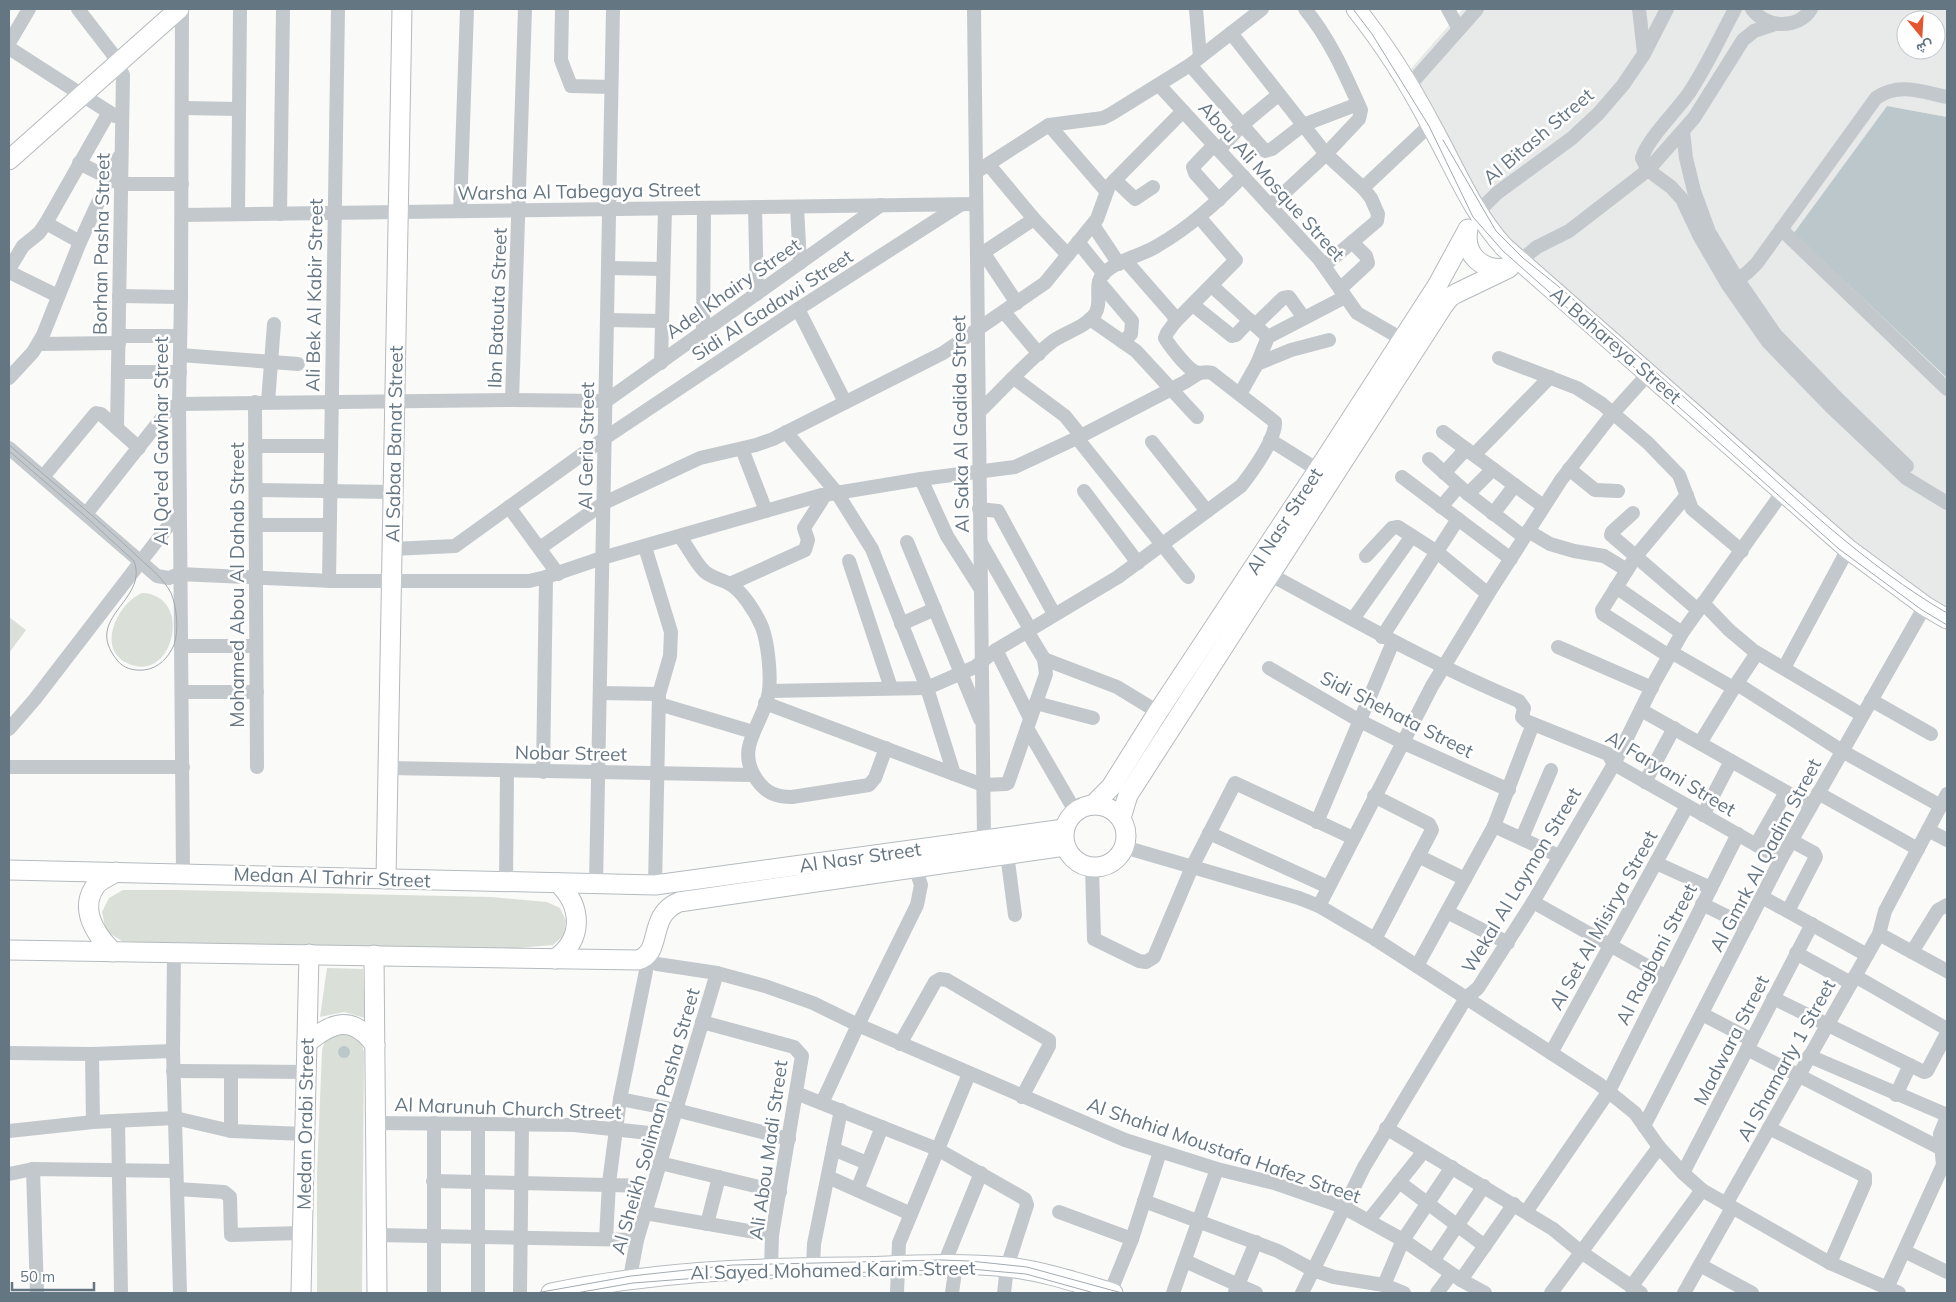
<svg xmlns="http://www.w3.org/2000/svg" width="1956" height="1302" font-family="Mulish,Vazirmatn,sans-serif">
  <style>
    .built { fill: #e8e9e9; fill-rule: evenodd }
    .green { fill: #dadfd7 }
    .water { fill: #bbc7cb }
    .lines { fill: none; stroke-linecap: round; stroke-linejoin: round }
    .major-casing { stroke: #b5babe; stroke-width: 21 }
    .minor { stroke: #c3c8cc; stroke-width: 14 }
    .major { stroke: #fff; stroke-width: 19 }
    .tram { stroke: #a2aab0; stroke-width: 1 }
    .labels { text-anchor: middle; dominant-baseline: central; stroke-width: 5; stroke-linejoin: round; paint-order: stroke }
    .street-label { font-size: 19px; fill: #657683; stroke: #fff }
  </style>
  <rect width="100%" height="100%" fill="#fafaf8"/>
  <path class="built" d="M1463,9H1947V117L1887,106L1795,233L1947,378V630L1915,611L1503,250L1402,79ZM1906,20H1936V50H1906Z"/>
  <g class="green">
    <path d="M142,593C195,595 173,686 127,663C96,648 118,603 142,593Z"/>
    <path d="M9,617L26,630L9,653Z"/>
    <path d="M123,890H176L491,897L547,902L560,908L566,921L564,935L553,945L491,950L175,945L122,941L109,933L105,927L102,912L109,898Z"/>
    <path d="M327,968L363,969L365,1018L344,1012L320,1017Z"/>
    <path d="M348,1032L361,1042L364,1052L362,1293H317V1174L322,1051C325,1035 334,1034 348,1032Z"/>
  </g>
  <g class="water">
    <path d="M1887,106L1947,117V378L1794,233Z"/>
    <circle cx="344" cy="1052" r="6"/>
  </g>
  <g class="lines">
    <defs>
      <g id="major">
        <path d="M1356,9C1384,44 1411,87 1432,127C1455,168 1472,212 1504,247L1848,549L1925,606L1947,619"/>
        <path d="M9,160L179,9"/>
        <path d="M1468,229C1463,254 1482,272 1507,268"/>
        <circle cx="1095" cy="836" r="31"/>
        <path d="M1093,805L1111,787L1158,712L1318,470L1437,286L1467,231"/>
        <path d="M1121,818L1128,795L1443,306L1450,297L1457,293L1509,268"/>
        <path d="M9,870L655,885L1064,829"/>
        <path d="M386,879L402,9"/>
        <path d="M9,950L638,960C664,952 646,916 679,902L1065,846"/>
        <path d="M113,952C96,935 78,909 96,885C100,880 110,876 116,872"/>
        <path d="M374,955L377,1293"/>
        <path d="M555,959C584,939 582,906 558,883"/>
        <path d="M307,1043C333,1021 353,1015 375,1045"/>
        <path d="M301,1293L309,954"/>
        <path d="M551,1293C652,1272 746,1268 848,1267C901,1266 954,1262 1007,1267C1042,1271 1079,1283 1113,1293"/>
      </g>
    </defs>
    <use href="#major" class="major-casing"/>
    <g class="minor">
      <path d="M78,9L115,57L123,75L117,428"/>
      <path d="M182,9L181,297L179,404L183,873"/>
      <path d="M562,9L561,60L571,86L611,87"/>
      <path d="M974,9L984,840"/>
      <path d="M1196,9L1200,57"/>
      <path d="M1448,9L1459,29"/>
      <path d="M1639,9L1644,53"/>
      <path d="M1735,9C1720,37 1707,66 1689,93C1675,113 1648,138 1642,158L1648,170L1671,187L1682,199L1700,237L1728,285L1768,342L1831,407L1906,478L1947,503"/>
      <path d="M1752,9C1766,28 1798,30 1811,9"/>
      <path d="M1231,33L1326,154L1363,188L1371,198L1378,214L1377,221L1325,265"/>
      <path d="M9,43L29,9"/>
      <path d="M9,48L115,116"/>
      <path d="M1190,65L1265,151L1272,149L1303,125L1358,104"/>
      <path d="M1159,85L1319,259L1357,313L1402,339"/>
      <path d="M1408,87L1477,9"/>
      <path d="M182,108L239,109"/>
      <path d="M1049,125L1106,191"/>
      <path d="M1683,132L1686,158L1694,191L1709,232L1738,280L1775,334L1839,400L1907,466"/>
      <path d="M1214,145L1193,167L1195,173L1219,200"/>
      <path d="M1219,150L1242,125L1278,95"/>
      <path d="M79,163L121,184H182"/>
      <path d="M989,165L1034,219L1068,255"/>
      <path d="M976,172L1049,125L1103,118L1111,114L1190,65L1262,9"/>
      <path d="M1115,180L1135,199L1153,187"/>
      <path d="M1363,188L1431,124"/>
      <path d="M1270,206L1326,154L1359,119L1361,110C1345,74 1330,39 1305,9"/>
      <path d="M755,207L757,294"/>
      <path d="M797,207L800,263"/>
      <path d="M460,211L467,9"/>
      <path d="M1477,213L1497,193L1572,138L1598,114L1623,85L1644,54L1667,9"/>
      <path d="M238,214L240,9"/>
      <path d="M280,214L283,9"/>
      <path d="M182,215L976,204"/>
      <path d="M46,223L80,242"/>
      <path d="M1093,225L1119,264"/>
      <path d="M1781,229L1947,389"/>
      <path d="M1078,242L1104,274"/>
      <path d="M983,252L1017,303"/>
      <path d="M978,256L1034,219"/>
      <path d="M1520,261L1537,247L1569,231L1648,170L1694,118L1743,40L1754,31L1775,24"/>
      <path d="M608,268L663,269"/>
      <path d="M9,269L23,246L39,233L46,223L109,112"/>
      <path d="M9,272L58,296"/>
      <path d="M1099,282L1132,321L1131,334L1123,342"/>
      <path d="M1731,284L1748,272L1757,263L1876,98C1899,82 1922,92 1947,97"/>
      <path d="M1212,286L1268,337"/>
      <path d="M1340,289L1368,263L1366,256L1352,242"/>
      <path d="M119,296L181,297"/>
      <path d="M1193,305L1232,336L1236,335L1250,320"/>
      <path d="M798,309L845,402"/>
      <path d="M1004,312L1039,354"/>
      <path d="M1090,319L1136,351L1197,417"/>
      <path d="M607,320L662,321"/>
      <path d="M1175,322L1236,260L1200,218"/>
      <path d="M1255,325L1283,298L1289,297L1304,318"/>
      <path d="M703,332L704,208"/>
      <path d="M119,336H180"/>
      <path d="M39,344L119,343"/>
      <path d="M180,355L298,364"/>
      <path d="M1499,358L1577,388L1602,404L1648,443L1679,475L1692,509L1742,551"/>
      <path d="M661,363L665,209"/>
      <path d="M1257,364L1268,337L1345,297"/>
      <path d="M118,372H180"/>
      <path d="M9,378L33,352L43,335L80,242L119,157"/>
      <path d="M1014,378L1065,416L1081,436"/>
      <path d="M1240,394L1257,364L1291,350L1329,340"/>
      <path d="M512,400L525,9"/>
      <path d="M255,402L257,767"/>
      <path d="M268,402L274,324"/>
      <path d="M979,412C1003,389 1026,362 1053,341C1066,332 1086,327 1095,314C1103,302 1093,285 1103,274C1117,260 1141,256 1157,246C1190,227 1216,203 1243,176"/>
      <path d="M786,432L837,493L872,549L927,688L954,774"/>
      <path d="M1443,432L1543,506"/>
      <path d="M1077,438L1188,577"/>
      <path d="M1270,440L1318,470"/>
      <path d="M1152,442L1207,511"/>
      <path d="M255,446H331"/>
      <path d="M9,448L157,576L169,578L179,574L332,581H529L546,577L602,558L818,496L921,479L1015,467L1077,438L1185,382L1199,373"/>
      <path d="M742,449L766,511"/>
      <path d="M1474,455L1550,377"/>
      <path d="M1429,459L1468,494L1524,537"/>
      <path d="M1569,469L1595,490L1618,491"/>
      <path d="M1444,473L1466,449"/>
      <path d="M43,477L96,413L101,414L139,448"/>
      <path d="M1402,477L1511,559"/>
      <path d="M921,479L947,536L980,588"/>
      <path d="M256,490L393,492"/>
      <path d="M1084,491L1138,563"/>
      <path d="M1468,494L1493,469"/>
      <path d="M509,507L558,574"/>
      <path d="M1441,507L1459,486"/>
      <path d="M979,509L998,511L1054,614"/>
      <path d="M1633,513L1612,532L1611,535L1698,610"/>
      <path d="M86,514L169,409L179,404L512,400L606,401L881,205"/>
      <path d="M1493,514L1515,485"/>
      <path d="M256,525H329"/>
      <path d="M1528,531L1550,544L1574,551L1604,556L1627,570"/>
      <path d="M680,537C688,547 695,562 704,571C710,577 720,579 728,583C742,590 756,613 762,627C768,643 771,674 769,691C765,723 733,747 757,780C766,793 776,797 792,797L869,785L875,778L886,748"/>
      <path d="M907,542L980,719"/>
      <path d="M981,543L1030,629"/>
      <path d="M645,547L671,632L670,656L659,694L655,885"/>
      <path d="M540,548L604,503L700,458L756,445L773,439L943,353L1045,283L1097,219L1109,186L1183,111"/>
      <path d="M392,549L455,546L605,438L798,309L960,205"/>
      <path d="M1366,556L1392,528L1398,527L1437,552L1488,594"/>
      <path d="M849,561L891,688"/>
      <path d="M1269,574C1351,618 1432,665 1519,701L1524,708L1522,717L1526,721L1608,754L1614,764L1781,859"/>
      <path d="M329,581L338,9"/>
      <path d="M730,584L805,550L808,540L804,528L822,500V495"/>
      <path d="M1616,587L1682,633"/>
      <path d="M1703,603L1729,630L1754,651L1862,715"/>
      <path d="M1353,619L1412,536"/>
      <path d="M901,624L935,609"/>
      <path d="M1382,637L1458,519"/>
      <path d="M181,646H256"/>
      <path d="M1558,647L1652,688"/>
      <path d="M996,650L1030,718"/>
      <path d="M1671,652L1730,686L1742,687L1842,751L1941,806"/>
      <path d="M1669,656L1603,614L1602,610L1636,556L1687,495"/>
      <path d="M1044,659L1117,687L1158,712"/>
      <path d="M1269,668L1360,721L1402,742L1509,790"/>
      <path d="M1784,668L1848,549"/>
      <path d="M769,691L927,688L975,667L996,650L1118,577L1241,486C1252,472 1276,439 1275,422L1212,373C1206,371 1201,374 1196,372C1188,370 1169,345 1165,338L1167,333L1175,322L1174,316L1126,261"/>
      <path d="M182,692H257"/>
      <path d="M600,693L659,694"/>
      <path d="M1871,700L1931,734"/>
      <path d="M765,703L983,785L1006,784L1008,783L1046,674L1044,659L1027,631"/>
      <path d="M1036,703L1093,718"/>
      <path d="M659,704L753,732"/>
      <path d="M1641,710L1811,806"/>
      <path d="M1027,728L1075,811"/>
      <path d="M9,729L35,699L179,512"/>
      <path d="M1700,743L1735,686L1757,653"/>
      <path d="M9,767H183"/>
      <path d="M388,768L753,775"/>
      <path d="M543,772L546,577"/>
      <path d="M1645,782L1674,728"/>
      <path d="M1818,793L1918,849"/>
      <path d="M1374,796L1429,824L1432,830L1375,939"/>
      <path d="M1703,815L1731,761"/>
      <path d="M1317,822L1393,642"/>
      <path d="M1494,826L1559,856"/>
      <path d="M1928,830L1947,840"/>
      <path d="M1209,833L1328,887"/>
      <path d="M1522,838L1551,770"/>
      <path d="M1756,845L1786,792"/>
      <path d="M1124,847L1299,898L1319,906L1375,939L1599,1084L1635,1113L1659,1147L1683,1173L1702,1190L1830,1263L1899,1293"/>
      <path d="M1007,854L1015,915"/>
      <path d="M1418,856L1465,879"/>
      <path d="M1656,863L1711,888"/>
      <path d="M1092,867L1094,939L1139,961L1146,962L1154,957L1192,867L1235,783L1353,838"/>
      <path d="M506,882L507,771"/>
      <path d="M596,884L613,9"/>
      <path d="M1762,897L1867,955"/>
      <path d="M1533,902L1665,976"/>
      <path d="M1702,904L1747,926"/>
      <path d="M1319,906L1432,686L1488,594L1561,480L1613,413L1649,373"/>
      <path d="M1788,911L1816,857L1814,853L1792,841"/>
      <path d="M1447,912L1508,943"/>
      <path d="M1879,934L1947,971"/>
      <path d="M174,952L173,1051L180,1293"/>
      <path d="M1912,952L1938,910L1947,905"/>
      <path d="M1796,953L1851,983"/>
      <path d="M645,958L657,964L717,973L765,986L813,1003L858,1025L1125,1140L1217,1169L1274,1183L1343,1207L1403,1240L1461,1280L1485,1293"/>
      <path d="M1417,966L1494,826L1533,724"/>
      <path d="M1855,976L1947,1029"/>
      <path d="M1773,998L1924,1072L1927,1071L1947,1033"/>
      <path d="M1702,1014L1752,1040"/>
      <path d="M702,1022L794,1047L802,1056L772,1235L771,1267"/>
      <path d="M900,1044L935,982L940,979L947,980L1049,1040V1046L1022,1097"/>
      <path d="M1747,1049L1942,1149"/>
      <path d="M9,1053L92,1054L173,1051"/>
      <path d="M1551,1053L1687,806"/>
      <path d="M92,1054L93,1122"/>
      <path d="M1809,1056L1947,1115"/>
      <path d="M173,1071L307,1072"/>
      <path d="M231,1072V1131"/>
      <path d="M796,1093L937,1149L1025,1199L1027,1205L1007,1267L1004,1293"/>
      <path d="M1896,1095L1910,1065"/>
      <path d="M620,1099L676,1110L789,1139"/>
      <path d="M822,1103L858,1025L917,905L921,885L915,867"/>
      <path d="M118,1121L121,1293"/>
      <path d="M375,1123L574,1125L668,1135"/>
      <path d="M434,1123V1293"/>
      <path d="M1644,1126L1781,859L1925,606"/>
      <path d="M1386,1128L1553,1229L1581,1252L1641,1293"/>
      <path d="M1769,1128L1865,1176V1183L1830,1263"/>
      <path d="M9,1131L93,1122L175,1118L231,1131L305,1134"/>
      <path d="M833,1149L867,1163"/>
      <path d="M660,1163L780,1192"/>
      <path d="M33,1169L37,1293"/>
      <path d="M1683,1173L1812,924"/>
      <path d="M9,1174L33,1169L176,1171"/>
      <path d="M828,1177L911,1214"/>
      <path d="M433,1181L653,1186"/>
      <path d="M1399,1182L1485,1246"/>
      <path d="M177,1189L224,1192L230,1197L231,1235L302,1233"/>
      <path d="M857,1190L882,1127"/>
      <path d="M1144,1201L1278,1251L1313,1270L1334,1277L1384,1285L1404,1293"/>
      <path d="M1726,1204L1879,934L1885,911L1947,794"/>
      <path d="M1059,1212L1132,1239"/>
      <path d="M1526,1212L1609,1091L1738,834"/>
      <path d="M645,1213L772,1235"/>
      <path d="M1369,1220L1424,1151"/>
      <path d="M707,1224L719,1177"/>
      <path d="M376,1235L637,1240"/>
      <path d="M606,1239L609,1183L620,1099L646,971L645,958"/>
      <path d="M1904,1251L1947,1272"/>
      <path d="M1185,1261L1256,1293"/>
      <path d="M1433,1261L1484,1186"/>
      <path d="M944,1264L981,1173"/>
      <path d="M1700,1265L1752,1293"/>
      <path d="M813,1267L814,1244L841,1110"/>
      <path d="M630,1278L637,1240L717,973"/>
      <path d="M1461,1280L1514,1204"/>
      <path d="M1384,1285L1403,1240L1452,1167"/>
      <path d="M1631,1287L1702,1190"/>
      <path d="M1887,1288L1943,1165L1940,1134L1947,1117"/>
      <path d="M1235,1292L1256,1242"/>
      <path d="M478,1293V1124"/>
      <path d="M520,1293L522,1124"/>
      <path d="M897,1293L899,1243L969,1074"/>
      <path d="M952,1293L956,1264"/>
      <path d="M1110,1293L1132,1239L1160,1152"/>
      <path d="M1173,1293L1217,1169"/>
      <path d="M1302,1293L1364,1167L1466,998L1478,988L1533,902L1614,764L1655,681L1682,633L1782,493"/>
      <path d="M1437,1293L1451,1274"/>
      <path d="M1551,1293L1659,1147"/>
      <path d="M1684,1293L1732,1208"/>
    </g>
    <use href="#major" class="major"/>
    <g class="tram">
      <path d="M1353,9L1372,34L1429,126L1473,217L1503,251L1839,549L1922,610L1947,625"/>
      <path d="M1443,140L1496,231L1523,258L1558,286C1615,336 1672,386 1728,437C1798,500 1865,565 1947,613"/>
      <path d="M9,445C52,482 97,518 138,557C149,567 164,579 171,593C177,607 179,631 174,645C168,658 159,668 144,670C133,671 123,668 117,660C82,617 149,601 134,561L85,516L9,451"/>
      <path d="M536,1293L631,1276L733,1265L941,1260L970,1261L1027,1267L1122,1293"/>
      <path d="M576,1293L633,1283L711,1277L970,1269L1026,1274L1094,1293"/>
    </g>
  </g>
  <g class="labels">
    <g class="street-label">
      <text transform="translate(1538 136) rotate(-40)">Al Bitash Street</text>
      <text transform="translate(1272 181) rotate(48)">Abou Ali Mosque Street</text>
      <text transform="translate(579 191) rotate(-1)">Warsha Al Tabegaya Street</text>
      <text transform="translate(101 244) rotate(-89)">Borhan Pasha Street</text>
      <text transform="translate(733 288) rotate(-35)">Adel Khairy Street</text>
      <text transform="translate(314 295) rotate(-89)">Ali Bek Al Kabir Street</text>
      <text transform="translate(772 305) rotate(-33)">Sidi Al Gadawi Street</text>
      <text transform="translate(497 308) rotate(-88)">Ibn Batouta Street</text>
      <text transform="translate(1616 345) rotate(41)">Al Bahareya Street</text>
      <text transform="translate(960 424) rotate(-91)">Al Saka Al Gadida Street</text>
      <text transform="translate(161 441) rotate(-90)">Al Qa'ed Gawhar Street</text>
      <text transform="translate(394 444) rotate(-89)">Al Sabaa Banat Street</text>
      <text transform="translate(586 446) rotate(-89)">Al Geria Street</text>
      <text transform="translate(1284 521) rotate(-57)">Al Nasr Street</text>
      <text transform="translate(237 585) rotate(-90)">Mohamed Abou Al Dahab Street</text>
      <text transform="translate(1397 714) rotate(27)">Sidi Shehata Street</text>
      <text transform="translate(571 753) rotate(1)">Nobar Street</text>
      <text transform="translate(1671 773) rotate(31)">Al Faryani Street</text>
      <text transform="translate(1765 855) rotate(-62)">Al Gmrk Al Qadim Street</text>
      <text transform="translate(860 857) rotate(-8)">Al Nasr Street</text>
      <text transform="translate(332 877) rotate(2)">Medan Al Tahrir Street</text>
      <text transform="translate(1521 880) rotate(-59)">Wekal Al Laymon Street</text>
      <text transform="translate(1603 920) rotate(-61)">Al Set Al Misirya Street</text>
      <text transform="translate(1656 954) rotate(-63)">Al Ragbani Street</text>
      <text transform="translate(1731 1040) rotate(-63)">Madwara Street</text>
      <text transform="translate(1786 1060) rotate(-61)">Al Shamarly 1 Street</text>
      <text transform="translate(508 1108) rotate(2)">Al Marunuh Church Street</text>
      <text transform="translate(655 1121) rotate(-74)">Al Sheikh Soliman Pasha Street</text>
      <text transform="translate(305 1124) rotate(-89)">Medan Orabi Street</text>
      <text transform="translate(768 1150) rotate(-82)">Ali Abou Madi Street</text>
      <text transform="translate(1224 1150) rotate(19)">Al Shahid Moustafa Hafez Street</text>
      <text transform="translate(833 1270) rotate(-1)">Al Sayed Mohamed Karim Street</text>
    </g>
  </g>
  <rect width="1956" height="1302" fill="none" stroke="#657683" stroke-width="20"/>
  <g transform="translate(1921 35) rotate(162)"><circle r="24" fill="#ffffff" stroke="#c1c8cd"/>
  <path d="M0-4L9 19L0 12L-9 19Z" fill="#e4572e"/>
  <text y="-8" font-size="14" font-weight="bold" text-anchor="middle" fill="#657683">ش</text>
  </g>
  <path d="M12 1282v8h82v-8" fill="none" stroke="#657683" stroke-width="2.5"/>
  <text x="20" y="1282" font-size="15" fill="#657683" stroke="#ffffff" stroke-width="4" paint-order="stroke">50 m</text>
</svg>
